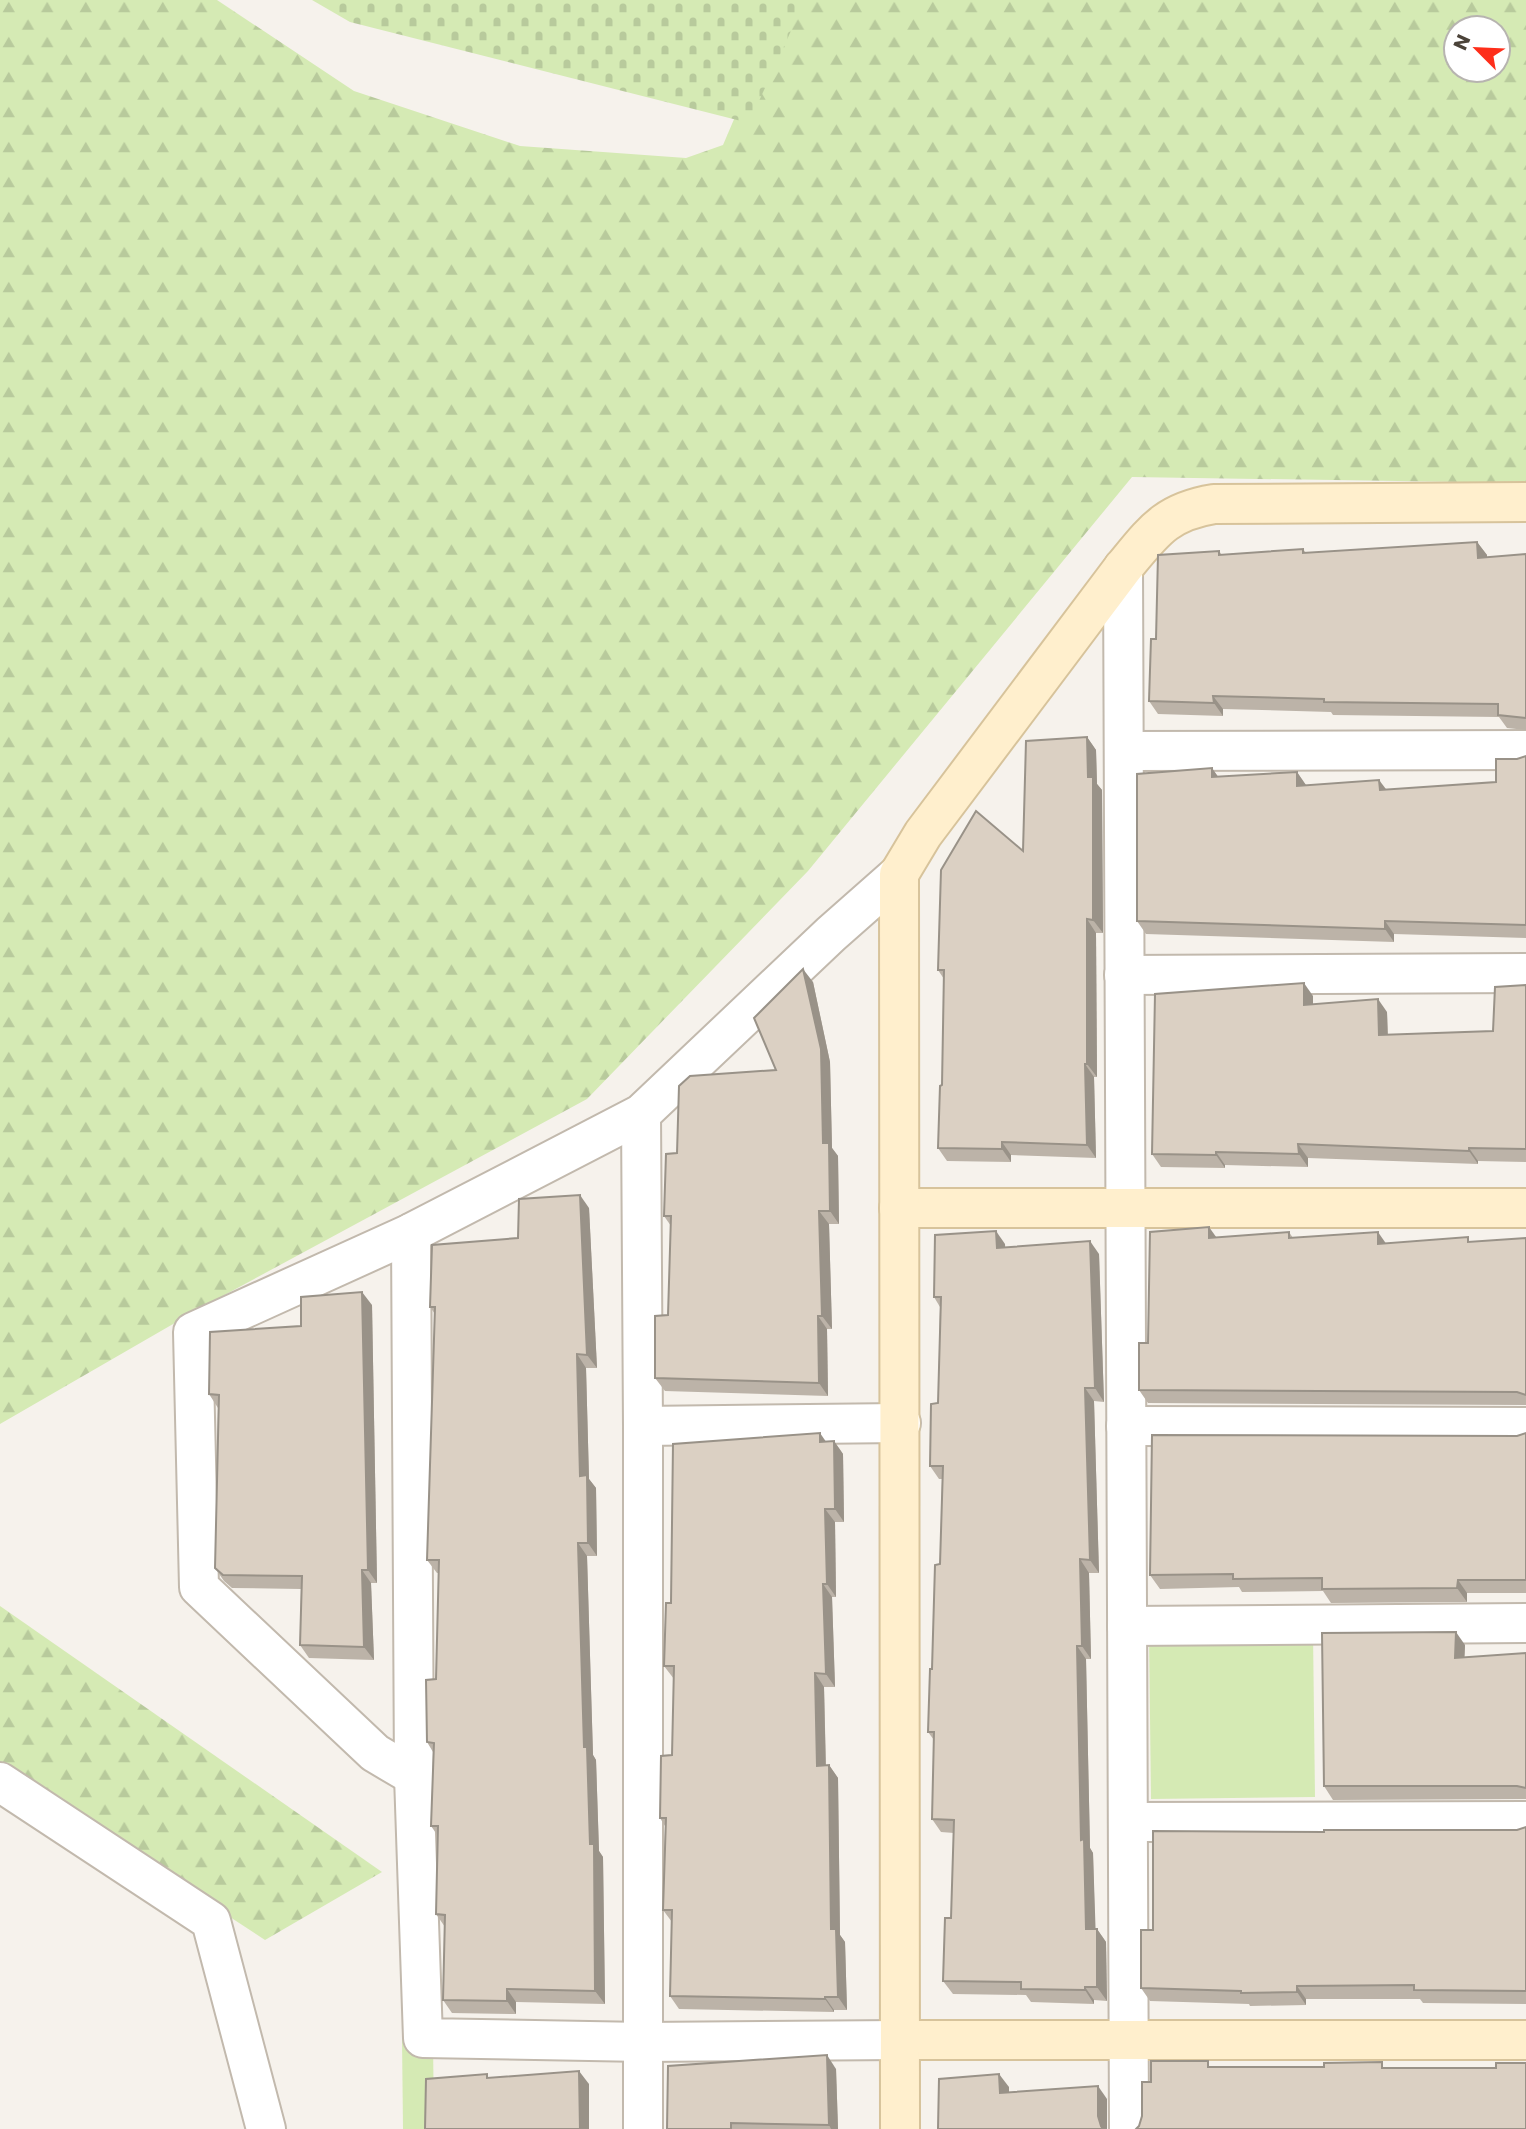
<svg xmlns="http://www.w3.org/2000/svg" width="1526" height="2129" font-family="Poppins,sans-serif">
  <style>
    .forest { fill: url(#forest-firs); fill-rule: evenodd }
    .cemetery { fill: url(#cemetery-stones) }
    .park { fill: #d5eab4 }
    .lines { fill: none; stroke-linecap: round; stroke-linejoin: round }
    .street-casing { stroke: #c2b9ad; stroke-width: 42 }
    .secondary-casing { stroke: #d7c39b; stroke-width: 42 }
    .street { stroke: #fff; stroke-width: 38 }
    .secondary { stroke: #ffefcd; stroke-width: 38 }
    .wall { fill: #bcb3a8 }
    .shaded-wall { fill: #999288 }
    .building { fill: #dbd0c3; stroke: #999288; stroke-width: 2 }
  </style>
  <defs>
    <pattern id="forest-firs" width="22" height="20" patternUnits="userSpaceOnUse" patternTransform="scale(1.75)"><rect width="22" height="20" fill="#d5eab4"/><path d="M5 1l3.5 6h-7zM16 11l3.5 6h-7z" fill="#b8ca9c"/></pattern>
    <pattern id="cemetery-stones" width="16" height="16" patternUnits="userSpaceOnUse" patternTransform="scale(1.75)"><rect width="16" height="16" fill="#d5eab4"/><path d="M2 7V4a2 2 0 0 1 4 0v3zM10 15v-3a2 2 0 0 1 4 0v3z" fill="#b8ca9c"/></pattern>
  </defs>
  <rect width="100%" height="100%" fill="#f6f2ec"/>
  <g class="forest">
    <path d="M0,0H217L354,91L520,146L686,158L723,145L785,0H1526V483L1132,477L808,871L587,1099L206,1305L0,1424ZM1456,28H1498V70H1456Z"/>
    <path d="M0,1606L382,1872L265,1940L0,1767Z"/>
  </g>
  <path class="cemetery" d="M312,0H805L749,123L350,22Z"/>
  <g class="park">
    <path d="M1313,1632L1315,1797L1151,1799L1149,1634Z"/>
    <path d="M402,2038L433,2039L434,2129H403Z"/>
  </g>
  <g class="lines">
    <defs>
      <g id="street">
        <path d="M1123,568L1129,2129"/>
        <path d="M1124,751L1526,750"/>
        <path d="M1124,975L1526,973"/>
        <path d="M641,1114L643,1426V2129"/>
        <path d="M411,1233L414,1776L423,2038L643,2042L900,2040"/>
        <path d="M643,1426L901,1423"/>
        <path d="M1126,1426L1526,1427"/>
        <path d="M1127,1626L1526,1623"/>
        <path d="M414,1776L375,1753L199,1587L193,1332L411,1233L641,1114L831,934L899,874"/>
        <path d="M0,1782L211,1921L266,2129"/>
        <path d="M1128,1822L1526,1821"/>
      </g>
      <g id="secondary">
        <path d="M899,1208H1526"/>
        <path d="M900,2040H1526"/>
        <path d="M900,2129L899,874L923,834L1123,568C1153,532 1165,512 1214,504L1526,502"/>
      </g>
    </defs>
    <use href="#street" class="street-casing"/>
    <use href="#secondary" class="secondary-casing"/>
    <use href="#street" class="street"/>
    <use href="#secondary" class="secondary"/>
  </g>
  <g class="wall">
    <path d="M1477,542L1487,555V557L1526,554V730L1507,728L1499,717L1333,715L1331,712L1223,709V716L1158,714L1149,701L1156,639L1219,551L1222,555L1303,549L1306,553Z"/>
    <path d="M1087,737L1096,750L1097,784L1102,790L1103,933H1096L1097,1077H1094L1096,1158L1011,1155V1162L947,1161L938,1148L942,1085L944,979L938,970L1023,851Z"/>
    <path d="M1526,756V938L1394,934V942L1146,934L1137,921L1212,768L1218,777L1297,772L1306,786L1386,790L1496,782L1517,759Z"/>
    <path d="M813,982L830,1062L832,1148L838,1156L839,1224H829L832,1329H827L828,1396L665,1391L655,1378L668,1315L671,1226L664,1216L677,1153L776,1070Z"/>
    <path d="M1526,985V1162L1478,1161V1164L1308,1158V1167L1225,1165V1168L1161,1167L1152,1154L1313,996V1004L1387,1012L1388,1035L1493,1031Z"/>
    <path d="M589,1208L597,1368H586L589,1479L596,1488L597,1556H587L593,1755L596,1760L599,1851L603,1857L605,2004L516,2002V2014L452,2013L443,2000L445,1927L436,1914L438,1836L431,1826L433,1752L427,1742L436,1679L439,1573H437L427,1560L435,1314L430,1307L518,1238Z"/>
    <path d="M1289,1232L1293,1238L1386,1243L1471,1242L1526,1238V1405L1148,1403L1139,1390L1148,1343L1217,1238Z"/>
    <path d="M1005,1244V1247L1099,1254L1104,1402L1094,1401L1099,1573H1089L1091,1659H1086L1090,1848L1093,1853L1095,1929H1097L1106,1942L1107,2001L1094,2000V2004L1031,2002L1026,1995L953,1994L943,1981L951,1918L954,1833L941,1832L932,1819L934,1740L928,1732L940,1564L942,1479H939L930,1466L938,1403L940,1307L934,1297Z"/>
    <path d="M372,1305L377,1583H371L374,1660L309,1658L300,1645L301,1589L232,1588L224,1581L215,1568L218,1408L209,1394L301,1326Z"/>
    <path d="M1526,1433V1593H1467V1602L1331,1603L1323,1591L1242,1592L1239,1587L1160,1589L1150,1575L1517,1436Z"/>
    <path d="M834,1441L843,1454L844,1522H835L836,1597H832L835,1687H824L826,1766L829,1765L838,1778L840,1935L845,1942L847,2010H834V2012L679,2009L670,1996L672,1922L663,1910L665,1826L660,1818L672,1755L674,1679L664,1666L671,1603L826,1442Z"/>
    <path d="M1465,1645L1464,1658L1526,1653V1799L1333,1800L1324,1786Z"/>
    <path d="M1526,1827V2004L1423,2003L1420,1999H1306V2005L1250,2006L1249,2004L1150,2001L1141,1988L1153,1930L1324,1832L1517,1830Z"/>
    <path d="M836,2069L838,2129H667Z"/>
  </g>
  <g class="shaded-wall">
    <path d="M1477,542L1487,555V571L1478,558Z"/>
    <path d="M1213,696L1223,709V716L1214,703Z"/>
    <path d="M1087,737L1096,750L1097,784L1102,790L1103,933L1093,920Z"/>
    <path d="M1212,768L1221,781L1212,777Z"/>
    <path d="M1297,772L1306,785V799L1297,786Z"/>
    <path d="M1379,780L1389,793L1380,790Z"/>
    <path d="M1087,919L1096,933L1097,1077L1087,1064Z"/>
    <path d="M1385,921L1394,934V942L1385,929Z"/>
    <path d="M803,969L813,982L830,1062L832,1148L838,1156L839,1224L830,1211Z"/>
    <path d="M1304,983L1313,996V1018L1304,1005Z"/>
    <path d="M1378,999L1387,1012L1388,1048L1379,1035Z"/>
    <path d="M1085,1064L1094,1077L1096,1158L1087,1145Z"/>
    <path d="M1002,1142L1011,1155V1162L1002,1149Z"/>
    <path d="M1298,1144L1308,1158V1167L1299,1154Z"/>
    <path d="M1469,1148L1478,1161V1164L1469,1151Z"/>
    <path d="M1216,1152L1225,1165V1168L1216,1155Z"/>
    <path d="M580,1195L589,1208L597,1368L587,1355Z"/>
    <path d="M819,1211L829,1224L832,1329L822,1316Z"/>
    <path d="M1209,1227L1219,1241L1209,1238Z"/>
    <path d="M996,1231L1005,1244L1006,1261L997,1248Z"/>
    <path d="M1378,1232L1387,1245L1378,1244Z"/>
    <path d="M1090,1241L1099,1254L1104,1402L1095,1388Z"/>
    <path d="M362,1292L372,1305L377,1583L368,1570Z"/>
    <path d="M818,1316L827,1329L828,1396L819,1383Z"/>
    <path d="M577,1354L586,1368L589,1479L596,1488L597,1556L588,1543L580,1476Z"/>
    <path d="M1085,1388L1094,1401L1099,1573L1090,1560Z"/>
    <path d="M820,1433L829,1446L820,1442Z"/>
    <path d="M834,1441L843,1454L844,1522L835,1509Z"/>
    <path d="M825,1509L835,1522L836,1597L827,1584Z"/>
    <path d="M578,1543L587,1556L593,1755L596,1760L599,1851L603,1857L605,2004L595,1991L584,1747Z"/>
    <path d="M1080,1559L1089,1573L1091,1659L1082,1646Z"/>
    <path d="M362,1570L371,1583L374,1660L364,1647Z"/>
    <path d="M1458,1580L1467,1593V1602L1457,1588Z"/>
    <path d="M823,1584L832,1597L835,1687L826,1674Z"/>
    <path d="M1456,1632L1465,1645L1464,1672L1455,1658Z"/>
    <path d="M1077,1646L1086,1659L1090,1848L1093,1853L1096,1942L1086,1929L1081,1840Z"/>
    <path d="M815,1673L824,1687L826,1779L817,1766Z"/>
    <path d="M829,1765L838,1778L840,1935L845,1942L847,2010L838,1997L831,1929Z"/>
    <path d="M1097,1929L1106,1942L1107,2001L1097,1987Z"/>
    <path d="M1297,1986L1306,1999V2005L1297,1992Z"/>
    <path d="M1085,1987L1094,2000V2004L1085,1990Z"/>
    <path d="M507,1989L516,2002V2014L507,2001Z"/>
    <path d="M825,1997L834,2010V2012L825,1999Z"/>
    <path d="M827,2055L836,2069L838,2129H831L829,2125Z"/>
    <path d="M579,2071L589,2084V2129H580Z"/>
    <path d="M999,2074L1009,2087V2106L1000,2093Z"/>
    <path d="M1098,2086L1107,2099V2129H1103L1101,2126L1098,2116Z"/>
  </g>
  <g class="building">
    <path d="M1477,542L1478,558L1526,554V718L1498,715V704L1324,702V699L1213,696L1214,703L1149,701L1151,639H1156L1158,555L1219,551V555L1303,549V553Z"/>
    <path d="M1087,737L1088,777H1093V920L1087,919V1064H1085L1087,1145L1002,1142V1149L938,1148L940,1086L942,1085L944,970H938L941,870L976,811L1023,851L1026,741Z"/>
    <path d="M1526,756V925L1385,921V929L1137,921V774L1212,768V777L1297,772V786L1379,780L1380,790L1496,782V759H1517Z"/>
    <path d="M803,969L821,1049L823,1143H829L830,1211H819L822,1316H818L819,1383L655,1378V1316L668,1315L671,1216H664L666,1154L677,1153L679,1086L690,1076L776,1070L754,1018Z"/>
    <path d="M1304,983V1005L1378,999L1379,1035L1493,1031L1495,987L1526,985V1149L1469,1148V1151L1298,1144L1299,1154L1216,1152V1155L1152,1154L1155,994Z"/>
    <path d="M580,1195L587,1355L577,1354L580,1476L587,1475L588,1543H578L584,1747H587L590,1844H594L595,1991L507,1989V2001L443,2000L445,1915L436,1914L438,1826H431L434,1743L427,1742L426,1680L436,1679L439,1560H427L435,1307H430L432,1245L518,1238L519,1199Z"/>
    <path d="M1209,1227V1238L1289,1232V1238L1378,1232V1244L1468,1237V1242L1526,1238V1395L1517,1392L1139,1390V1343H1148L1150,1232Z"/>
    <path d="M996,1231L997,1248L1090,1241L1095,1388H1085L1090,1560L1080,1559L1082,1646H1077L1081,1840L1084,1839L1086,1929H1097V1987H1085V1990L1021,1989V1982L943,1981L945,1918H951L954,1820L932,1819L934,1732H928L930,1669H932L935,1565L940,1564L943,1466H930L931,1404L938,1403L941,1297H934L935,1235Z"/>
    <path d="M362,1292L368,1570H362L364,1647L300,1645L302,1576L223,1575L215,1568L219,1395L209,1394L210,1332L301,1326V1297Z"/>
    <path d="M820,1433V1442L834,1441L835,1509H825L827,1584H823L826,1674L815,1673L817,1766L829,1765L831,1929H836L838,1997H825V1999L670,1996L672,1910H663L666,1818H660L661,1756L672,1755L674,1666H664L666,1603H671L673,1444Z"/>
    <path d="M1526,1433V1580H1458L1457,1588L1322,1589V1578L1233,1579V1574L1150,1575L1152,1435L1517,1436Z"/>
    <path d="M1456,1632L1455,1658L1526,1653V1788L1517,1786H1324L1322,1633Z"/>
    <path d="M1526,1827V1991L1414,1990V1985L1297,1986V1992L1241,1993V1991L1141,1988V1930H1153V1831L1324,1832V1830H1517Z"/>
    <path d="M827,2055L829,2125L731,2123V2129H667L668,2066Z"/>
    <path d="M1151,2061H1208V2067H1324V2063L1382,2062V2068H1496V2063H1526V2129H1136L1139,2126L1142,2116V2082H1151Z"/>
    <path d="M579,2071L580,2129H425L426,2079L487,2074V2078Z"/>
    <path d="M999,2074L1000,2093L1098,2086V2116L1101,2126L1103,2129H938L939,2079Z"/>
  </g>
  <g transform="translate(1477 49) rotate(294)"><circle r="33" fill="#ffffff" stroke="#b7b4b0" stroke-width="2"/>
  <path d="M0-5L12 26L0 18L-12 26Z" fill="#fe2e1a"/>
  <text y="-10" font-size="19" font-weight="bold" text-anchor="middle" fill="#4b4339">N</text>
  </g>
</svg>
